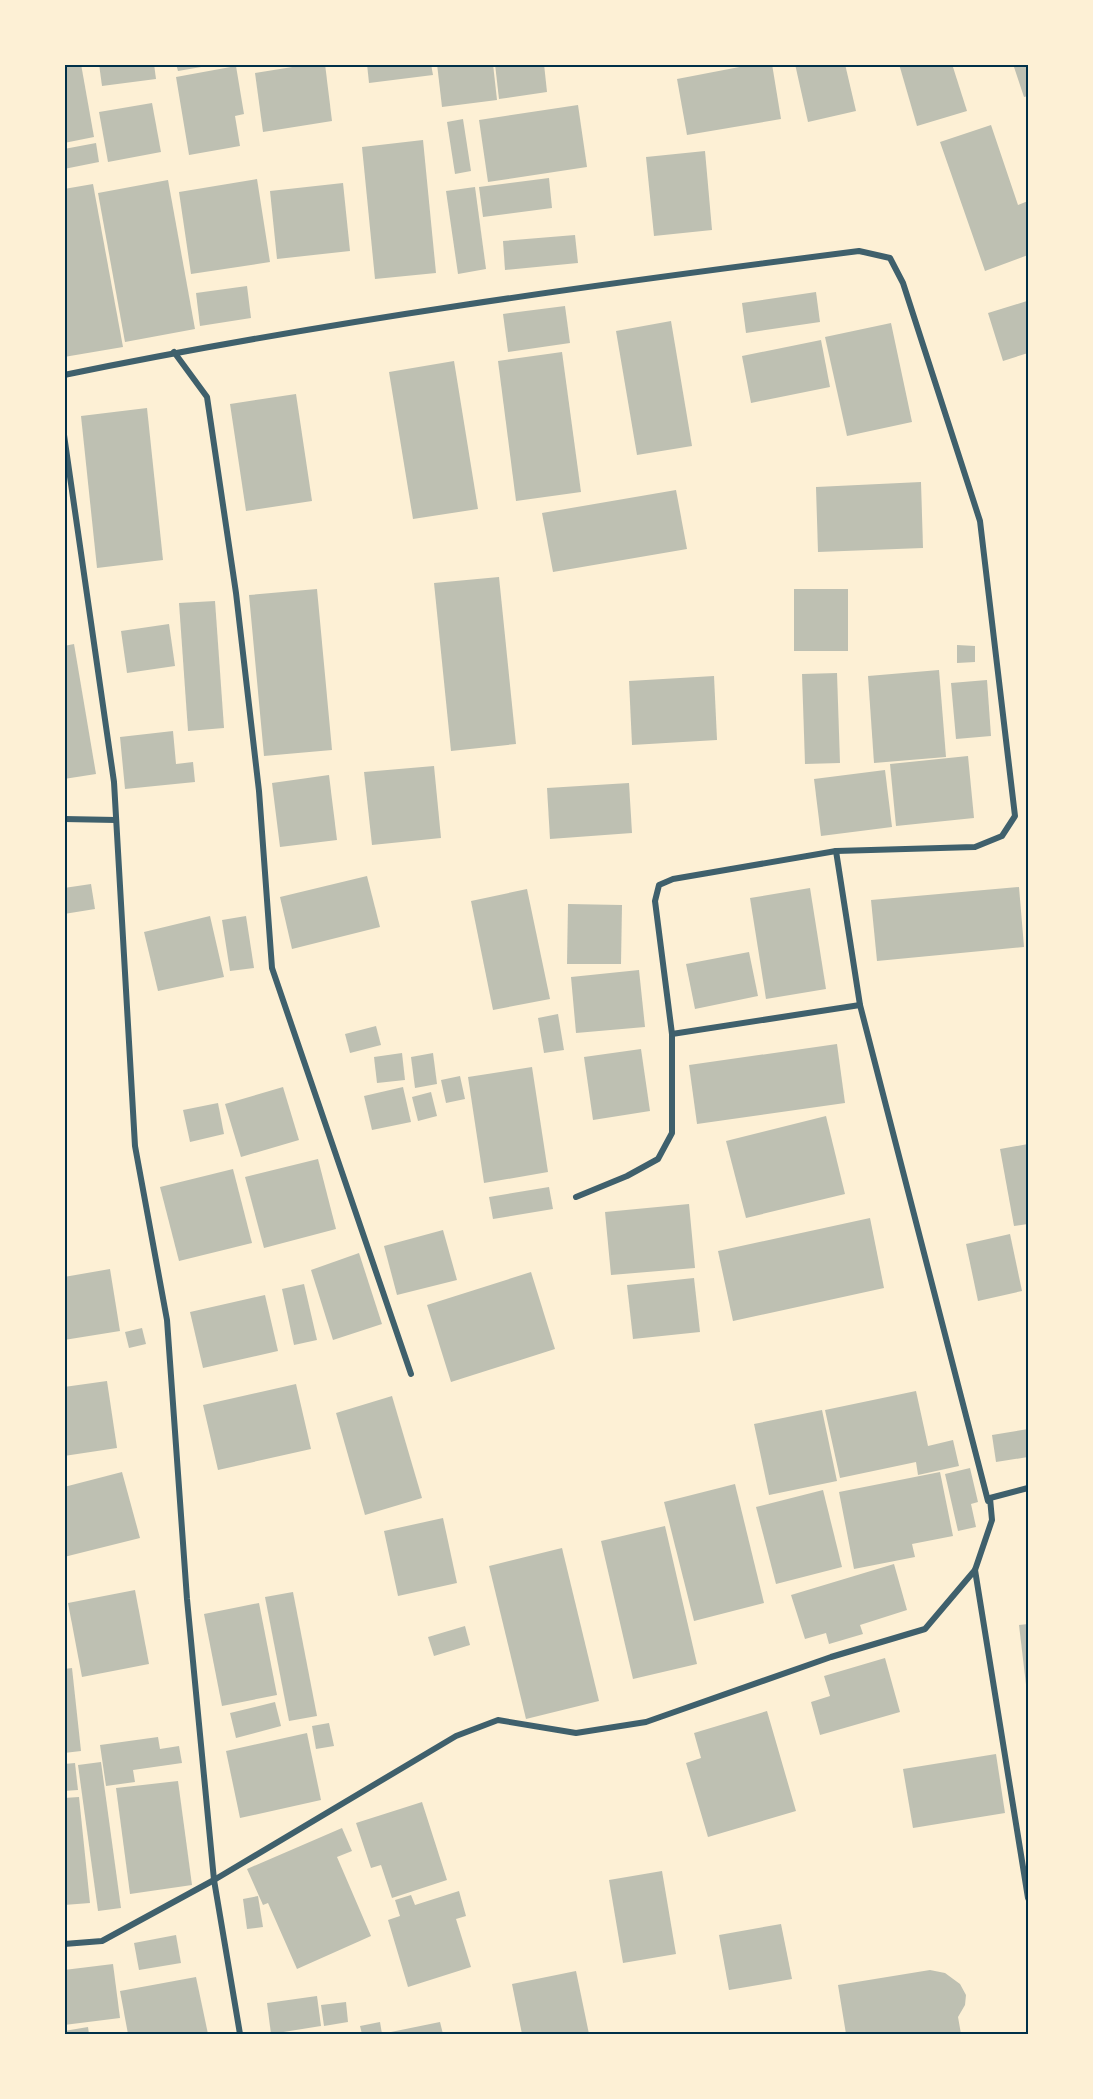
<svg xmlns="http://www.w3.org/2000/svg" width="1093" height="2099" font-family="Cabin,sans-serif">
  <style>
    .building { fill: #bec0b2 }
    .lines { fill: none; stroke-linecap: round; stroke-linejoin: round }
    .minor { stroke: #3f606c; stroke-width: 6 }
    .neatline { fill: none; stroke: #003049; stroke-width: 2 }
  </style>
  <rect width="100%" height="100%" fill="#fdf0d5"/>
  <g class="building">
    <path d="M64,64H81L94,137L64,143Z"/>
    <path d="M99,64H154L156,79L102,86Z"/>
    <path d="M176,64H206L207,66L178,71Z"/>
    <path d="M311,64H325L332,121L263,132L255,73Z"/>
    <path d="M367,64H431L433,75L369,83Z"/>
    <path d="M437,64H493L497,100L442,107Z"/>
    <path d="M495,64H544L547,92L499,99Z"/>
    <path d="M755,64H772L781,119L687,135L677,79Z"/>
    <path d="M795,64H845L856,111L808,122Z"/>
    <path d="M899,64H952L967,111L917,126Z"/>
    <path d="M1013,64H1028V96L1024,97Z"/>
    <path d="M236,66L244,114L235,116L240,146L189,155L176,77Z"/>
    <path d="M152,103L161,152L108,162L99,112Z"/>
    <path d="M578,105L587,167L488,182L479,120Z"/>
    <path d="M463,119L471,171L455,174L447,122Z"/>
    <path d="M991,125L1018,205L1028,201V255L985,271L940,142Z"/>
    <path d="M423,140L436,273L375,279L362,147Z"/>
    <path d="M96,143L99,162L64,169V149Z"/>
    <path d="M705,151L712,230L654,236L646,157Z"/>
    <path d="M549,178L552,208L483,217L479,187Z"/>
    <path d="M257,179L270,262L191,274L179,192Z"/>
    <path d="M168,180L195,329L125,342L98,193Z"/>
    <path d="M343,183L350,251L277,259L270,191Z"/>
    <path d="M93,184L123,347L64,357V189Z"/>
    <path d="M475,187L486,269L458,274L446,191Z"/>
    <path d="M575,235L578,263L505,270L503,241Z"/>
    <path d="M247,286L251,318L200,326L196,293Z"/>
    <path d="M816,292L820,322L746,333L742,303Z"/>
    <path d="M1027,301L1028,353L1003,361L988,313Z"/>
    <path d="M565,306L570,343L508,352L503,314Z"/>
    <path d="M671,321L692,446L637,455L616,331Z"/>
    <path d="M891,323L912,422L847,436L825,337Z"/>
    <path d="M821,340L830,387L751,403L742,356Z"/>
    <path d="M562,352L581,492L516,501L498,361Z"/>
    <path d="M454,361L478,509L413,519L389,372Z"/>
    <path d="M296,394L312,501L246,511L230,404Z"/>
    <path d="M147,408L163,560L97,568L81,416Z"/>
    <path d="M921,482L923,548L818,552L816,487Z"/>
    <path d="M676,490L687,549L553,572L542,513Z"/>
    <path d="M499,577L516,744L451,751L434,583Z"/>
    <path d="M317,589L332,750L264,756L249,595Z"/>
    <rect x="794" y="589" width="54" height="62"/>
    <path d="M215,601L224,728L188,731L179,603Z"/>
    <path d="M169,624L175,666L127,673L121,631Z"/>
    <path d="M74,644L96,774L64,779V646Z"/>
    <path d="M957,645L975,646V662L957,663Z"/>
    <path d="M939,670L946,757L874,763L868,676Z"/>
    <path d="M837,673L840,763L805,764L802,674Z"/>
    <path d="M714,676L717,740L632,745L629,681Z"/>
    <path d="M987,680L991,736L956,739L951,683Z"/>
    <path d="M173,731L176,764L193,762L195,782L125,789L120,737Z"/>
    <path d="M968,756L974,818L896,826L890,764Z"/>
    <path d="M434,766L441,838L372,845L364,772Z"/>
    <path d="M885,770L892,827L821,836L814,779Z"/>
    <path d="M329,775L337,840L280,847L272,783Z"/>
    <path d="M629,783L632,833L550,839L547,788Z"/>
    <path d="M367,876L380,927L292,949L280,897Z"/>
    <path d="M91,884L95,909L64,914V888Z"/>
    <path d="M1019,887L1024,947L877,961L871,900Z"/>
    <path d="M810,888L826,989L766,999L750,898Z"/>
    <path d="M527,889L550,999L493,1010L471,901Z"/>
    <path d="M568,904L622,905L621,964H567Z"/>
    <path d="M210,916L224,977L158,991L144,932Z"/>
    <path d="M246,916L254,968L230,971L222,920Z"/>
    <path d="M749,952L758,996L695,1009L686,964Z"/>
    <path d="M639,970L645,1027L576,1033L571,977Z"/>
    <path d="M558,1014L564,1050L544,1053L538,1018Z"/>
    <path d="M376,1026L381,1045L350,1053L345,1034Z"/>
    <path d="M837,1044L845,1103L697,1124L689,1065Z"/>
    <path d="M641,1049L650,1111L593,1120L584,1057Z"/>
    <path d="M402,1053L405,1080L377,1083L374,1057Z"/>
    <path d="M433,1053L437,1084L415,1088L411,1057Z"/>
    <path d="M532,1067L548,1172L484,1183L468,1077Z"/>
    <path d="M460,1076L465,1099L446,1103L441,1080Z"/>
    <path d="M283,1087L299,1140L241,1157L225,1104Z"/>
    <path d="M403,1087L411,1122L372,1130L364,1096Z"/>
    <path d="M431,1092L437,1116L418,1121L412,1097Z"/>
    <path d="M218,1103L224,1134L190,1142L183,1110Z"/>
    <path d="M826,1116L845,1194L746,1218L726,1141Z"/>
    <path d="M1028,1144V1224L1014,1226L1000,1149Z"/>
    <path d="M318,1159L336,1229L264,1248L245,1177Z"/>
    <path d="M233,1169L252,1243L179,1261L160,1187Z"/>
    <path d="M549,1187L553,1209L493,1219L489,1197Z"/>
    <path d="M689,1204L695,1268L611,1275L605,1212Z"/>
    <path d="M870,1218L884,1288L733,1321L718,1251Z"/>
    <path d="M443,1230L457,1280L397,1295L384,1246Z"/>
    <path d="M1010,1234L1022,1291L978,1301L966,1244Z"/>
    <path d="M359,1253L382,1324L333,1340L311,1270Z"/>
    <path d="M110,1269L120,1331L64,1340V1277Z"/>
    <path d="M531,1272L555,1349L451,1382L427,1305Z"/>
    <path d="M694,1278L700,1332L633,1339L627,1285Z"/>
    <path d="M304,1284L317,1340L294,1345L282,1289Z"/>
    <path d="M265,1295L278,1351L203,1368L190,1312Z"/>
    <path d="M142,1328L146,1344L129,1348L125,1332Z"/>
    <path d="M107,1381L117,1448L64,1456V1387Z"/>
    <path d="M296,1384L311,1449L218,1470L203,1405Z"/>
    <path d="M916,1391L928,1446L953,1440L959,1466L918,1475L916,1462L840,1478L825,1410Z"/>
    <path d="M392,1396L422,1498L365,1515L336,1413Z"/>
    <path d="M822,1410L837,1481L769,1495L754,1424Z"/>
    <path d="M1028,1429V1457L996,1462L992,1435Z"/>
    <path d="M970,1468L978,1502L971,1504L976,1527L958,1531L945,1474Z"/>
    <path d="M122,1472L140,1538L64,1557V1487Z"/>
    <path d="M940,1472L953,1536L912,1544L915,1557L854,1569L839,1492Z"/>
    <path d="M735,1484L764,1603L694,1621L664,1502Z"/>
    <path d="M823,1490L842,1567L776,1584L756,1507Z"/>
    <path d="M443,1518L457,1583L398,1596L384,1531Z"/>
    <path d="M665,1526L697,1664L633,1679L601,1541Z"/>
    <path d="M562,1548L599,1701L526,1719L489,1566Z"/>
    <path d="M894,1564L907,1610L860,1625L863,1634L829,1644L826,1633L805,1639L791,1595Z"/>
    <path d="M135,1590L149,1664L82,1677L68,1603Z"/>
    <path d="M293,1592L317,1716L289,1721L265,1597Z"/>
    <path d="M259,1603L277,1695L222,1706L204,1614Z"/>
    <path d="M1028,1624V1693H1027L1019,1625Z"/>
    <path d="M465,1626L470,1645L434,1656L428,1637Z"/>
    <path d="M885,1658L900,1712L820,1735L811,1702L830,1696L824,1676Z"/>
    <path d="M72,1668L81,1751L64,1753V1669Z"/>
    <path d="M275,1702L281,1726L236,1738L230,1713Z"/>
    <path d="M767,1711L796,1811L708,1837L686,1763L701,1758L694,1733Z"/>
    <path d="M329,1723L334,1746L316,1749L312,1726Z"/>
    <path d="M307,1733L321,1800L240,1818L226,1751Z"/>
    <path d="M158,1737L160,1749L179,1746L182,1763L133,1770L135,1782L106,1786L100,1745Z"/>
    <path d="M996,1754L1005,1813L913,1828L903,1769Z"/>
    <path d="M101,1762L121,1908L98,1911L78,1765Z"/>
    <path d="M75,1763L78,1790L64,1791V1764Z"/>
    <path d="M178,1781L192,1885L130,1894L116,1788Z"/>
    <path d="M79,1797L90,1903L64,1905V1798Z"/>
    <path d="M422,1802L447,1880L392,1898L381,1865L371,1868L356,1823Z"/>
    <path d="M342,1828L352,1851L337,1857L371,1936L297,1969L268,1903L263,1905L247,1869Z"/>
    <path d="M662,1871L676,1954L623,1963L609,1880Z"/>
    <path d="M459,1891L466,1916L456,1919L471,1967L408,1987L388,1920L400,1916L395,1900L411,1895L415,1905Z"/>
    <path d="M258,1896L263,1927L247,1929L243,1899Z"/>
    <path d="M781,1924L792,1979L729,1990L719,1935Z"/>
    <path d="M176,1935L181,1963L139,1970L134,1943Z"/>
    <path d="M113,1964L120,2018L64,2025V1970Z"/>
    <path d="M930,1970L945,1973L960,1984L966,1995L965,2005L958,2017L961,2034H846L838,1985Z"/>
    <path d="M576,1971L589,2034H522L512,1984Z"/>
    <path d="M196,1977L208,2034H128L120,1991Z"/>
    <path d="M317,1996L321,2026L271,2034L267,2003Z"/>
    <path d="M346,2002L348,2022L324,2026L321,2005Z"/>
    <path d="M380,2022L382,2034H362L360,2026Z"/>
    <path d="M440,2022L443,2034H386V2033Z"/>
    <path d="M88,2027L89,2034H64V2031Z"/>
  </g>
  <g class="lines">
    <g class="minor">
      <path d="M174,352L207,397L236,593L259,791L272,968L411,1374"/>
      <path d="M64,375C327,321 593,285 859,251L890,258L903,283L980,521L1015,816L1002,836L975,847L836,851L673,879L659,885L655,901L672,1034V1133L658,1159L627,1176L576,1197"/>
      <path d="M64,435L114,782L135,1146L167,1320L187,1599L214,1880L240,2034"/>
      <path d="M64,819L116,820"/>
      <path d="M836,851L860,1005L988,1501"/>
      <path d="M672,1034L860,1005"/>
      <path d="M975,1570L1028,1898"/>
      <path d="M64,1944L102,1941L214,1880L456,1736L498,1720L576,1733L646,1722L831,1657L925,1629L975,1570L992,1520L990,1498L1028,1488"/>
    </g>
  </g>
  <rect width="1093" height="2099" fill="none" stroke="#fdf0d5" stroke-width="132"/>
  <rect x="66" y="66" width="961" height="1967" class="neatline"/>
</svg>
